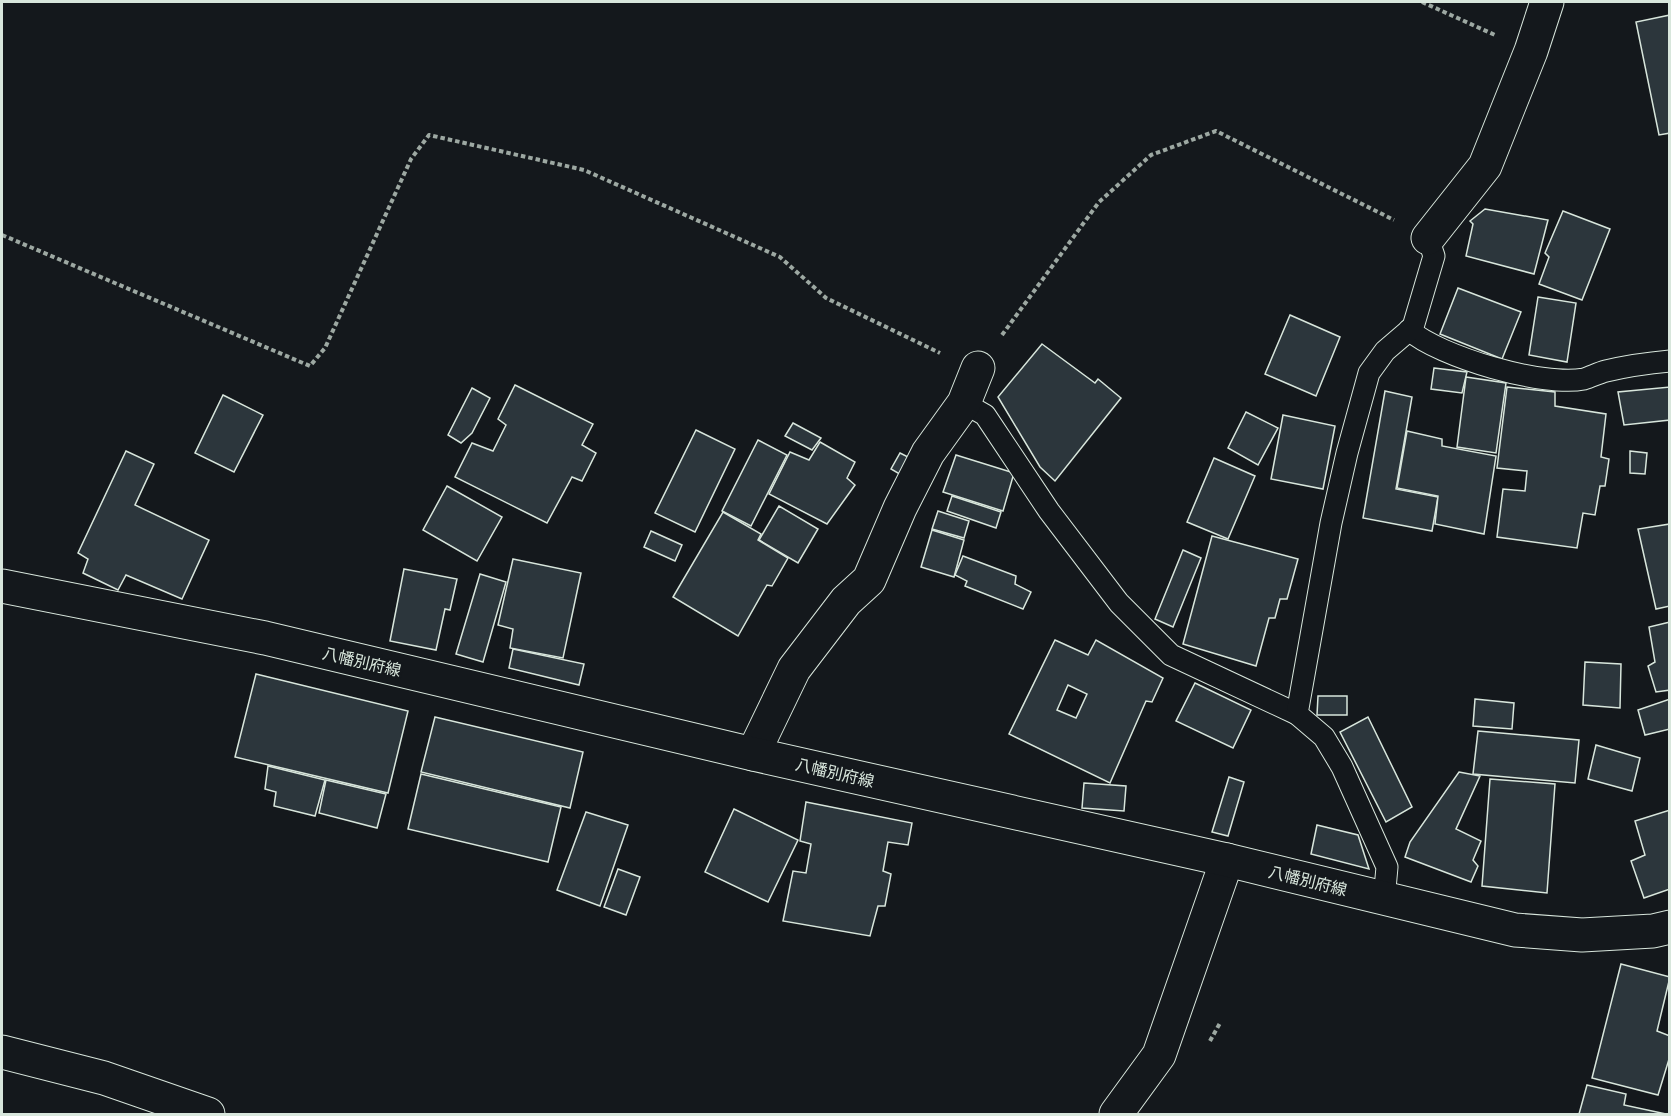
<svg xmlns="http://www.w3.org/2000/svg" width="1671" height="1116" font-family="Commissioner,'Noto Sans JP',sans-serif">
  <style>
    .building { fill: #2c363c; stroke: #d8e6dc; stroke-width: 1.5; fill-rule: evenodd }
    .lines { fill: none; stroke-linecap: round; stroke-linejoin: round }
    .lane-casing { stroke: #d8e6dc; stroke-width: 23 }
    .street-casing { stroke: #d8e6dc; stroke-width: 35 }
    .secondary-casing { stroke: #d8e6dc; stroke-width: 35 }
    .path { stroke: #9da8a2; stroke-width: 4; stroke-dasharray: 4.5 3; stroke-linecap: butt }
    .lane { stroke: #14181c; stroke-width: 21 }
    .street { stroke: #14181c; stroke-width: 33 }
    .secondary { stroke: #14181c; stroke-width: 33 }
    .labels { text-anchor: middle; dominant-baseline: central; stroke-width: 4.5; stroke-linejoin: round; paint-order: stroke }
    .street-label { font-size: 16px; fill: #d8e6dc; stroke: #14181c }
  </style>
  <rect width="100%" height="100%" fill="#14181c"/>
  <g class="building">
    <path d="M1670,15V133L1659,135L1636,22Z"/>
    <path d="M1485,209L1548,220L1534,274L1466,256L1473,224L1470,221Z"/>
    <path d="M1563,211L1610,229L1582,300L1539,284L1549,257L1545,253Z"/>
    <path d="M1458,288L1521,312L1502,359L1440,334Z"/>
    <path d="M1538,297L1576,303L1567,362L1529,355Z"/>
    <path d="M1290,315L1340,337L1316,396L1265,374Z"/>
    <path d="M1042,344L1095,383L1098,379L1121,398L1055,481L1040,467L998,397Z"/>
    <path d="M1434,368L1467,372L1462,393L1431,389Z"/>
    <path d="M1466,377L1506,383L1496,453L1457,447Z"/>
    <path d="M515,385L593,424L582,445L596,453L582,481L572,477L547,523L455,477L472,443L493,451L506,425L498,419Z"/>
    <path d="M1507,387L1555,392V406L1606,414L1601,457L1609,459L1605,486H1600L1595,515L1583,513L1577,548L1497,537L1503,489L1525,491L1527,471L1497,468Z"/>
    <path d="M1670,387V420L1624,425L1618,392Z"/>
    <path d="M472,388L490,398L472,433L461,443L448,435Z"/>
    <path d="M1385,391L1412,397L1396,489L1438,497L1432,531L1363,518Z"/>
    <path d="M223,395L263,415L234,472L195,453Z"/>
    <path d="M1246,412L1278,428L1258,465L1228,448Z"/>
    <path d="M1283,415L1335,426L1323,489L1271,479Z"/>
    <path d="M793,423L821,438L812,450L785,436Z"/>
    <path d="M696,430L735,449L695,532L655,513Z"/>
    <path d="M1407,431L1442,439V446L1496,456L1484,534L1435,524L1438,496L1397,488Z"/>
    <path d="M758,440L787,455L751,526L722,511Z"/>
    <path d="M820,442L855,462L847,478L855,485L827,524L769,494L790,452L809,460Z"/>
    <path d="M126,451L154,464L135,505L209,540L182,599L126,575L118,590L83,573L88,559L78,553Z"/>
    <path d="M1630,451L1647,453L1645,474L1630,473Z"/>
    <path d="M900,453L912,459L903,476L891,469Z"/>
    <path d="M956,455L1014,473L1003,511L943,492Z"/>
    <path d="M1214,458L1255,476L1228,539L1187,522Z"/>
    <path d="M447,486L502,517L477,561L423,530Z"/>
    <path d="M952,496L1001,512L996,528L947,511Z"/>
    <path d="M779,506L818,529L798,563L759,540Z"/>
    <path d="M938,511L969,521L964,538L932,529Z"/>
    <path d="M723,512L761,534L758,540L788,558L772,586L767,585L738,636L673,597Z"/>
    <path d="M1670,524V606L1656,609L1638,529Z"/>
    <path d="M932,530L964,540L954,577L921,567Z"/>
    <path d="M651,531L682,545L675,561L644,547Z"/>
    <path d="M1212,536L1298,559L1287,599H1280L1275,618H1269L1256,666L1183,644Z"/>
    <path d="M1183,550L1201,558L1173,627L1155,619Z"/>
    <path d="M963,556L1016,576L1015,584L1031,592L1023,609L965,586L967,581L955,575Z"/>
    <path d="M513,559L581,573L563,658L510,648L513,629L498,625Z"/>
    <path d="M404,569L457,579L450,610L445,609L436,650L390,641Z"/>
    <path d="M480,574L506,582L483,662L456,654Z"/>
    <path d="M1670,622V690L1656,692L1648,666L1655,662L1649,627Z"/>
    <path d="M1055,640L1088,655L1096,640L1163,678L1152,702L1146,701L1110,783L1009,734ZM1068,685L1087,694L1076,718L1057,710Z"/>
    <path d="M513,649L584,664L579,685L509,668Z"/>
    <path d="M1585,662L1621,664L1620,708L1583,705Z"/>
    <path d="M256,674L408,711L388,793L235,757Z"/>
    <path d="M1195,683L1251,710L1233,748L1176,721Z"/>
    <path d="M1318,696H1347V715H1317Z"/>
    <path d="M1475,699L1514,703L1512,729L1473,726Z"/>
    <path d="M1670,699V729L1645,735L1638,710Z"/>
    <path d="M435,717L583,752L570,808L421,772Z"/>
    <path d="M1368,717L1412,807L1386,822L1340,732Z"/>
    <path d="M1478,731L1579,740L1575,783L1473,774Z"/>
    <path d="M1596,745L1640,758L1632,791L1588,779Z"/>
    <path d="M268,766L325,780L315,816L274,806L276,792L265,789Z"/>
    <path d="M1459,772L1480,776L1456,829L1481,841L1473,860L1478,866L1471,882L1405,857L1410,842Z"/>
    <path d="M421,774L561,807L548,862L408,829Z"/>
    <path d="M1229,777L1244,782L1228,836L1212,832Z"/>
    <path d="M1490,779L1555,784L1547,893L1482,886Z"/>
    <path d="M326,780L386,794L377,828L319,813Z"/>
    <path d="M1084,783L1126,786L1124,811L1082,808Z"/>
    <path d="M806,802L912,823L908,845L888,842L883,871L891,874L885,906H878L870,936L783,921L793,871L806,873L811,844L800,841Z"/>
    <path d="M734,809L798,840L768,902L705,872Z"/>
    <path d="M1670,810V889L1644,898L1631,861L1645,855L1635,821Z"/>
    <path d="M586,812L628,825L600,906L557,890Z"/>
    <path d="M1317,825L1358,835L1369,869L1311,854Z"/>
    <path d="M618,869L640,877L626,915L604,907Z"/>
    <path d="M1621,964L1670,977L1657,1031L1670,1036V1056L1658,1095L1592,1078Z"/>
    <path d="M1587,1085L1626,1094L1624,1105L1666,1114H1579Z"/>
  </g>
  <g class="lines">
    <defs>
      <g id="lane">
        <path d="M1409,330C1440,357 1543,387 1584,379C1591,377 1598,373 1606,371C1627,366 1648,363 1670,361"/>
        <path d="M964,403L985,415L1049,511L1119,603L1171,655L1297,714"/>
        <path d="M1384,900L1387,867L1342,767L1324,737L1297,714L1331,523L1347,453L1369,373L1385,351L1413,327L1434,256L1428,238"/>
      </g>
      <g id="street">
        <path d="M1428,238L1485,166L1531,51L1547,2"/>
        <path d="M753,754L794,669L846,601L869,580L900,508L928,453L964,403L978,368"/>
        <path d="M2,1052L104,1078L208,1114"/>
        <path d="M1116,1114L1159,1055L1227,860"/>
      </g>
      <path id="secondary" d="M2,586L265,638L753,754L1227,860L1515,930L1582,935L1653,931L1670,927"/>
    </defs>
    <use href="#lane" class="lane-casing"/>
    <use href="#street" class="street-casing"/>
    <use href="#secondary" class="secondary-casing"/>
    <g class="path">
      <path d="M1422,2L1495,35"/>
      <path d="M2,235L310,366L325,348L411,159L429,135L584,170L780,257L826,298L940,353"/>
      <path d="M1002,335L1099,202L1151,155L1216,131L1394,220"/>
      <path d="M1210,1041L1220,1023"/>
    </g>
    <use href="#lane" class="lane"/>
    <use href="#street" class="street"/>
    <use href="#secondary" class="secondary"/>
  </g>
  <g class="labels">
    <g class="street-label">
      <text transform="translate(362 661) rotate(13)">八幡別府線</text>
      <text transform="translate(835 772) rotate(13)">八幡別府線</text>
      <text transform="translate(1308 880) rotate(14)">八幡別府線</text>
    </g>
  </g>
  <rect width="1671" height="1116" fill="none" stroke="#d8e6dc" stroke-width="6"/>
</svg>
